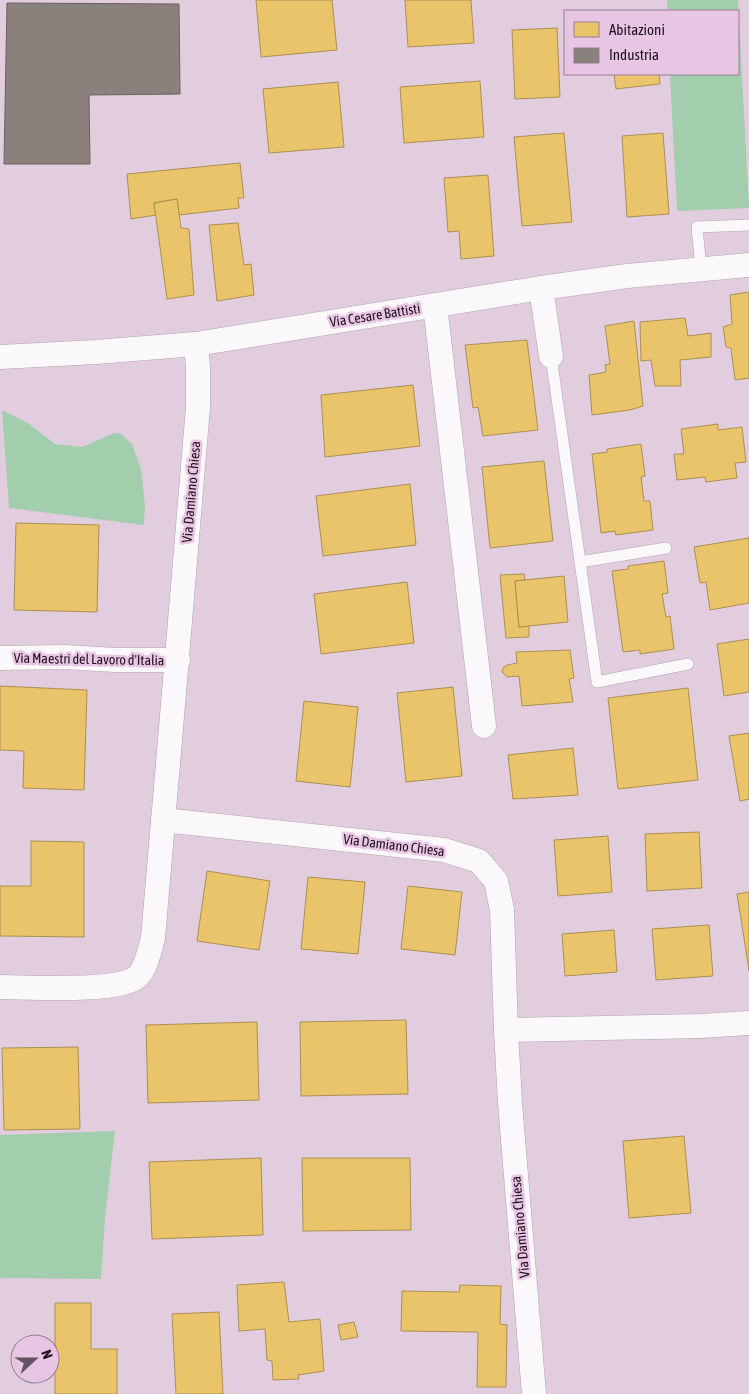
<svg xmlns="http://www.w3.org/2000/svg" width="749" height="1394" font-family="'Asap Condensed',sans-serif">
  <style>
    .green { fill: #a2ceae }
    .homes { fill: #e9c46a; stroke: #ac8f53 }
    .industry { fill: #8a817c; stroke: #6a6060 }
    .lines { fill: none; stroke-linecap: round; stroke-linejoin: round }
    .service-casing { stroke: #b3a4b1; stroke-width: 12 }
    .minor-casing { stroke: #b3a4b1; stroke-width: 25 }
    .service { stroke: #faf8fa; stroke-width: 11 }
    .minor { stroke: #faf8fa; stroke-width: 24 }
    .labels { text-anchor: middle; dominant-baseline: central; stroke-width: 5; stroke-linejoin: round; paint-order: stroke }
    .street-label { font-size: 14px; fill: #1e121d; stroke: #e9c5e4 }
  </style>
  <rect width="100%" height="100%" fill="#e1cdde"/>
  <g class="green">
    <path d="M667,0H738L749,208L677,211L670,74H738V11H668Z"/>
    <path d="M2,410L28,423L55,444L82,447L114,433L121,434L132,444L141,469L145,505L144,525L9,508Z"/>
    <path d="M115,1131L105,1218L101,1279L0,1278V1135Z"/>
  </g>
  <g class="homes">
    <path d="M256,0H332L337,50L261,57Z"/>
    <path d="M405,0H471L474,43L408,47Z"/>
    <path d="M557,28L560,97L515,99L512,30Z"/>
    <path d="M614,74H659L660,84L616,89Z"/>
    <path d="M480,81L484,137L404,143L400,87Z"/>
    <path d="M338,82L344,147L269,153L263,89Z"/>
    <path d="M564,133L572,222L522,226L514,137Z"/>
    <path d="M663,133L669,214L627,217L622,136Z"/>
    <path d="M240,163L244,198H238L239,208L179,215L177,199L154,203L156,215L131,219L127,174Z"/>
    <path d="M488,175L494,256L461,259L459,231L448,232L444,178Z"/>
    <path d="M177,199L181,228L189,229L194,295L167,299L154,203Z"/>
    <path d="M238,223L244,265L251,264L254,295L217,301L209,225Z"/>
    <path d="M749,292V378L735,380L731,348L726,347L723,327L732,324L730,295Z"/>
    <path d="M685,318L688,336L711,333V357L680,360L681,386H655L651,360L641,361L640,322Z"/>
    <path d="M634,321L643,406L630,410L592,415L589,375L606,372L605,365L610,364L605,326Z"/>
    <path d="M527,340L538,430L483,436L478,407L473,408L465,345Z"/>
    <path d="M413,385L420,446L325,457L321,395Z"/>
    <path d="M718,424V430L742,427L746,462L735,463L737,478L706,482L705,477L677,480L674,454H684L681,429Z"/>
    <path d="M641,444L645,476L641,477L644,501H650L653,530L616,535L615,531L601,533L592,454L607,452V449Z"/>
    <path d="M544,461L553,541L490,548L482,467Z"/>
    <path d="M410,484L416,545L323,556L316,496Z"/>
    <path d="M16,523L99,525L97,612L14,610Z"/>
    <path d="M749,538V603L710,610L706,582L700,583L694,547Z"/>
    <path d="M664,561L668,593L662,594L666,617L670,616L674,649L640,654V650L623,652L612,571L628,569V566Z"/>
    <path d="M524,574L525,580L515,581L519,627L529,626V637L506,638L500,575Z"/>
    <path d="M564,576L568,622L519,627L515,581Z"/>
    <path d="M407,582L414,643L321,654L314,594Z"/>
    <path d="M749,639V692L724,696L717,644Z"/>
    <path d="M570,650L574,678L569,679L573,702L522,706L519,676L507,677L502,672L503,668L507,665L517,663L516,652Z"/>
    <path d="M0,686L87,690L84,790L23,788L24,751L0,750Z"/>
    <path d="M453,687L462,776L406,782L397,693Z"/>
    <path d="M688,688L698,780L618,789L608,698Z"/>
    <path d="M304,701L358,707L350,787L296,781Z"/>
    <path d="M749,733V799L740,801L729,736Z"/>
    <path d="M573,748L578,795L513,799L508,755Z"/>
    <path d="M699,832L702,888L647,891L645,834Z"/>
    <path d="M608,836L612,892L558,896L554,840Z"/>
    <path d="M31,841L84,842V937L0,936V886H31Z"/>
    <path d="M207,871L270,881L259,950L197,941Z"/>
    <path d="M308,877L365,882L358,954L301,949Z"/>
    <path d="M408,886L462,892L455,955L401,949Z"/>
    <path d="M749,892V970L737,894Z"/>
    <path d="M709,925L713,976L656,980L652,929Z"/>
    <path d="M614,930L617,972L565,976L562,934Z"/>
    <path d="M406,1020L408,1094L301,1096L300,1022Z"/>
    <path d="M257,1022L259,1100L148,1103L146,1025Z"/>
    <path d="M78,1047L80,1129L4,1130L2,1048Z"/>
    <path d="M684,1136L691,1213L629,1218L623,1141Z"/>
    <path d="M261,1158L263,1235L152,1239L149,1162Z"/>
    <path d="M302,1158H410L411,1230L303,1231Z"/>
    <path d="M284,1282L289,1322L320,1319L324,1371L298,1375L299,1379L273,1380L272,1361L267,1360L265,1329L239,1331L237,1285Z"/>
    <path d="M460,1285L501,1286L500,1324L507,1325L506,1387H477L478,1332L401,1331L402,1291L459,1292Z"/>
    <path d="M55,1303H91V1349H117V1394H55Z"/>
    <path d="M219,1312L223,1394H176L172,1314Z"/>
    <path d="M354,1322L358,1337L341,1340L338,1325Z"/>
  </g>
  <path class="industry" d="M7,3L179,4L180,94L89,95L90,164H4Z"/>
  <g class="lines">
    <defs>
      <g id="service">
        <path d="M701,269L697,227L749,225"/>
        <path d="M551,356L597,682L688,664"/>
        <path d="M580,562L666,548"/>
      </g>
      <g id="minor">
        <path d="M541,288L551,356"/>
        <path d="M435,305L484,726"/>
        <path d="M0,357L96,352L196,344L541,288L627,276L749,265"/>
        <path d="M0,658L65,657L115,660H178"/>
        <path d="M163,820L444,850L479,861L496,881L502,910L506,1030L510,1103L534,1394"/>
        <path d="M0,987C27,987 118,993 137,977C146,969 150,949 153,938C168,761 184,584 198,407V368L196,344"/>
        <path d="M506,1030L701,1026L749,1023"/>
      </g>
    </defs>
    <use href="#service" class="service-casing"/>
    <use href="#minor" class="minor-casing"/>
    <use href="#service" class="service"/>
    <use href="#minor" class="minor"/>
  </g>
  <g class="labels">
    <g class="street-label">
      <text transform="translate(375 315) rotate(-9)">Via Cesare Battisti</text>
      <text transform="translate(191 492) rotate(-85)">Via Damiano Chiesa</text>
      <text transform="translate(89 659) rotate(1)">Via Maestri del Lavoro d'Italia</text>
      <text transform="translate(394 845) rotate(7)">Via Damiano Chiesa</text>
      <text transform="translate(520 1227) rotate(-95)">Via Damiano Chiesa</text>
    </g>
  </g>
  <rect x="564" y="10" width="175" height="65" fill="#e9c5e4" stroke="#987d94"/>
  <rect x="574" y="22" width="25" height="15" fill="#e9c46a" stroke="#987d94"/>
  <text x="609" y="35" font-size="15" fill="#1e121d">Abitazioni</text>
  <rect x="574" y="48" width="25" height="15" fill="#8a817c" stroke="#987d94"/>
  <text x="609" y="60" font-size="15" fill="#1e121d">Industria</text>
  <g transform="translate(35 1359) rotate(69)"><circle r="24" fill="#e9c5e4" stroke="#987d94"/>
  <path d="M0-4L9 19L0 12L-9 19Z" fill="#625361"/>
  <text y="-8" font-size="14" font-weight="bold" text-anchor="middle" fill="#1e121d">N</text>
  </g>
</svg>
